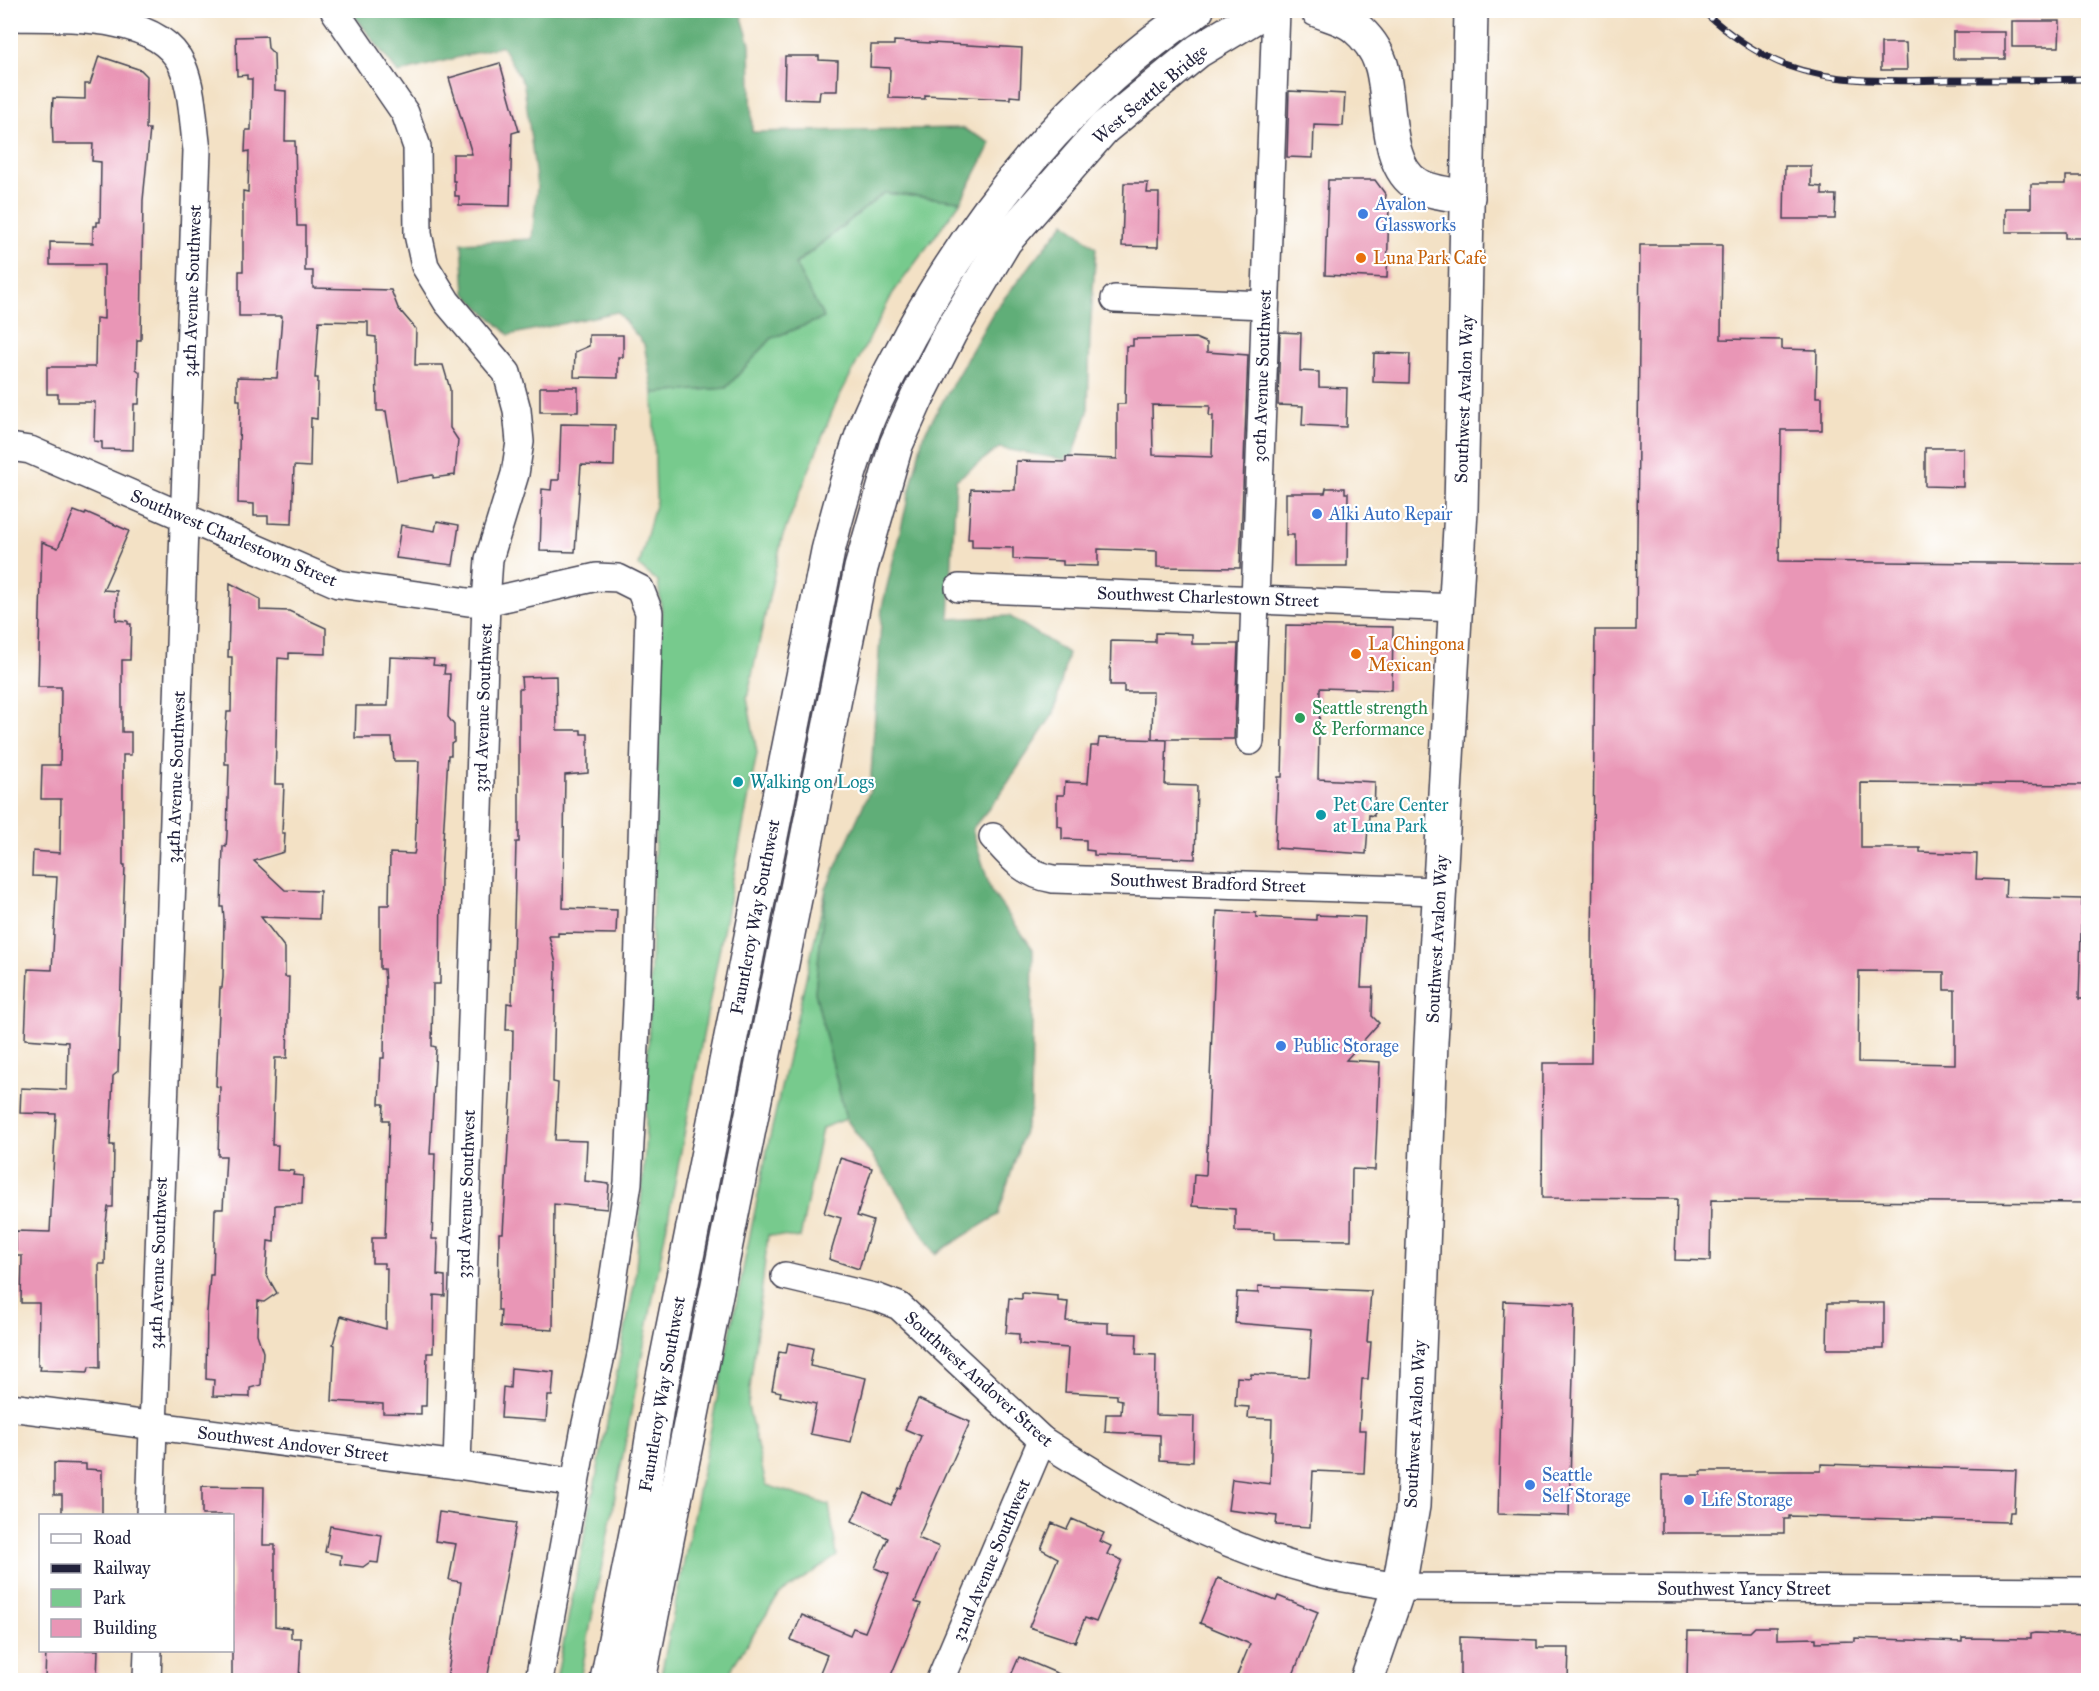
<svg xmlns="http://www.w3.org/2000/svg" width="2099" height="1691" font-family="'IM FELL Great Primer',serif">
  <style>
    .green { fill: #77ca8d; stroke: #4c7664; stroke-width: 1.5 }
    .forest { fill: #61ae78; stroke: #42685a; stroke-width: 1.5 }
    .building { fill: #e996b6; fill-rule: evenodd }
    .lines { fill: none; stroke-linecap: round; stroke-linejoin: round }
    .minor-casing { stroke: #413f50; stroke-width: 30 }
    .secondary-casing { stroke: #413f50; stroke-width: 36 }
    .motorway-casing { stroke: #413f50; stroke-width: 36 }
    .minor { stroke: #fff; stroke-width: 27 }
    .secondary { stroke: #fff; stroke-width: 33 }
    .motorway { stroke: #fff; stroke-width: 33 }
    .rail-casing { stroke: #22223b; stroke-width: 7 }
    .rail { stroke: #fff; stroke-width: 4.5; stroke-dasharray: 14; stroke-linecap: butt }
    .shop-dot { fill: #3f7fe0; stroke: #fff; stroke-width: 2 }
    .food-dot { fill: #e8710a; stroke: #fff; stroke-width: 2 }
    .leisure-dot { fill: #2e9e5b; stroke: #fff; stroke-width: 2 }
    .culture-dot { fill: #0f9aa8; stroke: #fff; stroke-width: 2 }
    .labels { text-anchor: middle; dominant-baseline: central; stroke-width: 4.5; stroke-linejoin: round; paint-order: stroke }
    .street-label { font-size: 18px; fill: #22223b; stroke: #fff }
    .shop-label { font-size: 18px; fill: #366cbe; stroke: #fff; text-anchor: start }
    .food-label { font-size: 18px; fill: #c56008; stroke: #fff; text-anchor: start }
    .leisure-label { font-size: 18px; fill: #27864d; stroke: #fff; text-anchor: start }
    .culture-label { font-size: 18px; fill: #0d838f; stroke: #fff; text-anchor: start }
  </style>
  <rect width="100%" height="100%" fill="#fff"/>
  <filter id="ink" filterUnits="userSpaceOnUse"><feTurbulence type="fractalNoise" baseFrequency=".0167" numOctaves="2"/><feDisplacementMap in="SourceGraphic" scale="12" xChannelSelector="R" yChannelSelector="G"/><feConvolveMatrix kernelMatrix="1 2 1 2 8 2 1 2 1" color-interpolation-filters="sRGB"/></filter>
  <filter id="wash" filterUnits="userSpaceOnUse"><feTurbulence type="fractalNoise" baseFrequency=".008" numOctaves="4" result="noise"/><feDisplacementMap in="SourceGraphic" scale="24" xChannelSelector="R" yChannelSelector="G"/><feGaussianBlur stdDeviation="1.35" result="paint"/><feColorMatrix in="noise" values="0 0 0 0 0 0 0 0 0 0 0 0 0 0 0 0 0 1.4 0 .05"/><feComposite in="paint" operator="in"/></filter>
  <g filter="url(#wash)">
    <rect width="100%" height="100%" fill="#f3e1c5"/>
    <g class="green">
      <path d="M884,193L961,201L893,293L835,405L782,538L747,698L757,753L580,1680H556L635,1281L645,1150L662,614L658,582L639,566L656,501L653,393L726,388L772,338L823,318L795,265Z"/>
      <path d="M826,889L815,992L846,1119L822,1128L800,1238L768,1235L748,1406L766,1485L829,1505L837,1556L779,1595L734,1664L727,1680H660L769,1141Z"/>
    </g>
    <g class="forest">
      <path d="M351,11H740L750,44L752,132L962,128L991,143L961,201L884,193L795,264L824,318L772,338L726,388L653,393L644,344L617,312L509,335L465,293L462,243L532,239L537,187L524,85L502,46L398,73Z"/>
      <path d="M1065,222L1096,248L1090,333L1088,412L1071,461L999,448L956,480L949,619L1009,616L1068,653L1054,713L999,796L972,829L991,891L1033,949L1031,1109L998,1215L935,1254L892,1184L846,1119L815,992L826,889L870,790L882,607L923,436L994,311Z"/>
    </g>
    <g id="blocks">
      <g class="building">
        <path d="M2012,21H2060L2059,47H2012Z"/>
        <rect x="1953" y="32" width="52" height="27"/>
        <path d="M267,36L268,48L274,54L275,90L286,91L285,141H295L297,226H305V271H313V288L391,290L398,308L416,329L415,365H443L450,389V428L458,440L455,475L433,478V475L397,481L386,411H377L376,337L368,336V322L319,321L315,378H318L317,419L311,418L310,467L294,466L292,524L268,523V516H254V504L238,503L240,400H237V377L277,378L282,316H239V271H243V191L248,192L249,151L245,152L246,130H251L252,79H247V75L237,76L236,37Z"/>
        <path d="M894,41L1022,48L1020,97L1010,96V99L925,95V99L889,98L890,68L870,67L871,45H894Z"/>
        <path d="M1881,43H1906L1907,70H1881Z"/>
        <path d="M99,56L141,70L147,76L146,129H150L143,200L141,340H137L136,369L140,372L139,404H134L133,450L102,449V442L94,441L95,402H58V394H47V367H95L96,318L104,319V265H50V242L93,243V226H97V222H100L101,162L92,161L93,144H53L52,116L53,98L85,99V84H90Z"/>
        <path d="M785,56H819V60L838,61L837,91H820L819,100L784,99Z"/>
        <path d="M500,63L519,131L512,133L510,206L459,205V196H455V181H453V154H472L449,78Z"/>
        <path d="M1289,91L1345,94L1343,126L1314,125L1313,158L1287,157Z"/>
        <path d="M1785,166H1811V186L1822,187V195H1836L1835,219H1784Z"/>
        <path d="M2066,176H2088V238H2065V232H2006V208H2031V184H2066Z"/>
        <path d="M1328,180H1375L1386,195L1385,201L1389,205L1387,278L1325,275Z"/>
        <path d="M1124,183H1148L1147,193H1159L1158,247L1122,246Z"/>
        <path d="M1640,245H1722L1721,339L1782,340V349L1817,350L1816,397H1822V430H1781L1779,561L2088,564V785L1861,783V848H1920V852L1977,854L1976,879L2006,880L2005,897L2082,899L2079,999H2088V1203L1711,1200L1710,1261L1675,1260L1677,1199L1542,1198L1543,1063H1591L1595,630H1636ZM1859,971L1944,972V990H1955V1064L1858,1062Z"/>
        <path d="M1280,332L1301,333L1300,371L1319,372V387L1347,388L1346,427L1302,425L1303,406L1278,405Z"/>
        <path d="M589,335H623V357H618V378L574,377L575,352L589,346Z"/>
        <path d="M1195,338L1207,343V352L1248,355L1240,568L1157,567V551L1098,549V566L1063,565V561L1013,559V548L972,547V539H968L971,489L1015,490L1016,461L1066,462V457L1117,459V404H1125L1126,346H1133V339ZM1152,405L1210,406L1209,416H1213L1212,457L1153,455Z"/>
        <path d="M1374,353L1410,354L1409,383L1373,382Z"/>
        <rect x="540" y="387" width="38" height="25"/>
        <path d="M561,424L615,425L614,466L581,465L575,552L540,551L542,489L551,490L552,480H559Z"/>
        <path d="M1925,448H1963V487L1925,486Z"/>
        <path d="M1326,488H1345V493H1348L1347,566H1294V535H1286V493H1325Z"/>
        <path d="M74,511L85,515L86,512L129,531L103,590L117,591L116,620L128,621V624H131L130,660H122V732H131V755H123V865H125L118,1072L113,1076L110,1145H114L113,1207H108L106,1223L105,1264H99L100,1368L89,1367L88,1372L40,1370L41,1366H38L39,1303H21L22,1256H16V1231L50,1232L56,1114L20,1113L21,1088L67,1090L68,1042L25,1039L28,969L52,970L57,877L32,876L33,851L60,853L61,799H41L42,765H60L61,687H38L42,542L58,548Z"/>
        <path d="M437,521L459,525L453,565L396,558L401,525L435,531Z"/>
        <path d="M230,583L260,599V610L289,611L326,628V654L289,653V659L278,658L275,784H284L282,833H285L284,852L254,861L285,890L320,891L319,919L261,917L285,948V977H289L287,1058H275L272,1145H278L277,1170L294,1171L293,1175L303,1176L302,1204L275,1205L274,1242L268,1241L266,1274L277,1293L264,1302L258,1301L257,1334L263,1352L261,1385L250,1388V1397L213,1396L214,1380L206,1379L207,1312L210,1275H213L215,1209H223L226,1156H218L220,1087L216,1086L220,988H222L223,976L224,919L223,907H221L223,846L226,847L227,834L229,764H225V740L227,712H231L232,657H228Z"/>
        <path d="M1286,625L1393,627L1392,690L1320,688L1318,779L1375,782L1374,816L1369,815L1366,854L1275,848L1278,777H1282Z"/>
        <path d="M1155,633L1192,634V644H1238L1234,739H1152L1153,692H1124V685H1110L1111,641L1155,642Z"/>
        <path d="M390,657L434,659L433,665L445,666L444,674H450L448,717L454,725V742L451,744V755H448L441,874L440,984H433L432,1046L436,1047L430,1154H435L432,1239H437L438,1247L437,1275L445,1276V1296L434,1295L433,1353H427L426,1406H421V1414L383,1413V1404L332,1401L335,1345L333,1344L341,1316L386,1329L387,1268H384V1263H372V1238H385L389,1120H383L384,1104H379L381,1058H384L385,983L384,969H380V905H389L390,853L414,854L415,850L419,761H394L392,738H355L356,706H388Z"/>
        <path d="M556,676L557,730H581V734H588V773L565,775L563,908L617,910L616,934L558,933V936H549L556,963L553,1082L558,1083L555,1140L587,1141L585,1181L609,1184L607,1209L554,1204L553,1330L500,1327L501,1310H498L499,1233H503L512,1081L513,1030H506L507,1003L512,1004L516,842H519V689H522L521,677Z"/>
        <path d="M1099,738L1167,740L1165,785L1197,786L1195,859L1094,855V851L1086,850V840L1062,839V827L1057,826V795H1064L1065,782L1088,783L1091,746H1098Z"/>
        <path d="M1217,911L1256,913V917L1316,920V915L1365,917L1361,987H1373L1372,1016L1379,1023L1346,1060L1380,1062L1375,1170L1352,1169L1351,1240L1275,1239V1232L1235,1231V1209L1192,1206L1194,1174L1206,1175Z"/>
        <path d="M840,1158L872,1168L857,1216L873,1221L859,1269L829,1259L841,1218L824,1213Z"/>
        <path d="M1258,1286L1371,1291L1367,1342H1371L1368,1379H1362L1359,1430H1366L1364,1473L1313,1471L1310,1527L1276,1525L1277,1516L1228,1510L1232,1479L1270,1484L1272,1419L1248,1418L1249,1407L1235,1406L1237,1377L1251,1378V1374L1309,1377L1312,1329L1235,1323L1237,1292L1258,1293Z"/>
        <path d="M1022,1293L1058,1296V1301L1068,1302L1066,1321L1108,1323V1333L1137,1334L1136,1354L1156,1355L1155,1415L1194,1416L1193,1462L1160,1460V1435L1105,1432L1106,1414H1121L1122,1400L1117,1399V1395L1065,1392L1068,1348L1019,1344V1334L1006,1333L1009,1298L1022,1299Z"/>
        <path d="M1504,1301L1575,1304L1569,1516L1498,1514Z"/>
        <path d="M1828,1303H1884V1349H1827Z"/>
        <path d="M788,1343L813,1348L810,1366L866,1378L851,1442L810,1434L816,1404L780,1396L781,1392L772,1390L779,1352L786,1353Z"/>
        <path d="M511,1368L554,1372L552,1396H548L546,1421L501,1418L503,1387L510,1388Z"/>
        <path d="M918,1399L970,1422L918,1538L939,1547L915,1602L921,1604L889,1680H817L827,1655L791,1640L802,1615L850,1635L853,1628L865,1632L889,1574L875,1568L888,1538L852,1521L865,1493L891,1505L899,1488L901,1489L921,1436L905,1429Z"/>
        <path d="M54,1463L86,1464V1469L102,1470V1515H62V1495H54Z"/>
        <path d="M1821,1464L2016,1470L2014,1512H2010L2009,1522L1789,1516V1519H1784V1533H1662V1475H1701V1471H1821Z"/>
        <path d="M202,1486L264,1487L263,1545H275V1626L291,1628V1638H301L299,1680H232V1515H202Z"/>
        <path d="M439,1512L516,1523L487,1680H447L461,1582L449,1580L456,1544L435,1541Z"/>
        <path d="M1072,1519L1104,1533L1100,1541L1111,1546L1107,1554L1122,1560L1096,1622L1085,1618L1075,1642L1029,1627L1058,1558L1041,1549L1052,1523L1067,1529Z"/>
        <path d="M330,1526L382,1535L378,1563L370,1562L363,1567L340,1564L341,1555L325,1552Z"/>
        <path d="M1218,1578L1276,1601L1278,1596L1318,1612L1291,1680H1235L1250,1644L1200,1623Z"/>
        <path d="M1755,1627H1777V1639L1816,1638V1642L1855,1641V1638L1962,1642V1638L2030,1639V1634L2035,1633L2088,1635V1680H1687L1688,1631L1750,1632Z"/>
        <path d="M1460,1637L1537,1640V1648H1569L1568,1680H1512V1676H1460Z"/>
        <path d="M46,1650H98L97,1678L45,1680Z"/>
        <path d="M1019,1657L1073,1680H1009Z"/>
      </g>
    </g>
  </g>
  <g filter="url(#ink)">
    <use href="#blocks" fill-opacity="0" stroke="#413f50" stroke-width="1.5"/>
    <g class="lines">
      <defs>
        <g id="minor">
          <path d="M334,10L405,113L417,147L418,234L425,266L447,302L507,373L517,410L520,442L515,474L489,559L486,602L457,1465"/>
          <path d="M10,17C61,18 158,12 182,65C193,90 193,123 197,150L150,1516"/>
          <path d="M1115,299L1265,305"/>
          <path d="M10,447L30,450L338,584L468,602H486L597,577L618,578L640,589L649,612L637,1005L628,1183L603,1346L585,1428L539,1680"/>
          <path d="M959,588L1457,608"/>
          <path d="M1250,741L1276,10"/>
          <path d="M993,837C1012,858 1024,874 1053,879L1439,891"/>
          <path d="M785,1276L878,1298L899,1306L1042,1440C1126,1494 1215,1546 1313,1571C1341,1579 1371,1582 1399,1587L2088,1591"/>
          <path d="M10,1407L457,1465L575,1483"/>
          <path d="M147,1680L148,1650"/>
          <path d="M940,1680L1042,1440"/>
        </g>
        <g id="secondary">
          <path d="M1317,10C1329,15 1346,19 1355,27C1367,37 1376,49 1381,64C1392,97 1383,166 1418,185C1432,193 1452,194 1468,197"/>
          <path d="M1367,1680L1399,1587L1413,1506L1431,1042L1461,510L1471,10"/>
        </g>
        <g id="motorway">
          <path d="M607,1680L642,1503L657,1407L828,551C838,510 850,469 864,429C876,396 894,366 910,335C980,207 1075,91 1197,10"/>
          <path d="M639,1680L861,568L896,445L917,398L950,333L1005,241L1104,128L1198,51L1266,10"/>
        </g>
      </defs>
      <use href="#minor" class="minor-casing"/>
      <use href="#secondary" class="secondary-casing"/>
      <use href="#motorway" class="motorway-casing"/>
      <use href="#minor" class="minor"/>
      <use href="#secondary" class="secondary"/>
      <use href="#motorway" class="motorway"/>
      <defs>
        <path id="rail" d="M1702,10C1727,33 1753,52 1785,65C1837,84 1893,81 1947,80C1994,80 2041,80 2088,79"/>
      </defs>
      <use href="#rail" class="rail-casing"/>
      <use href="#rail" class="rail"/>
    </g>
  </g>
  <g class="shop-dot">
    <circle cx="1363" cy="214" r="6"/>
    <circle cx="1317" cy="514" r="6"/>
    <circle cx="1281" cy="1046" r="6"/>
    <circle cx="1530" cy="1485" r="6"/>
    <circle cx="1689" cy="1500" r="6"/>
  </g>
  <g class="food-dot">
    <circle cx="1361" cy="258" r="6"/>
    <circle cx="1356" cy="654" r="6"/>
  </g>
  <circle class="leisure-dot" cx="1300" cy="718" r="6"/>
  <g class="culture-dot">
    <circle cx="738" cy="782" r="6"/>
    <circle cx="1321" cy="815" r="6"/>
  </g>
  <g class="labels">
    <g class="street-label">
      <text transform="translate(1150 94) rotate(-40)">West Seattle Bridge</text>
      <text transform="translate(192 291) rotate(-88)">34th Avenue Southwest</text>
      <text transform="translate(1262 376) rotate(-88)">30th Avenue Southwest</text>
      <text transform="translate(1464 399) rotate(-88)">Southwest Avalon Way</text>
      <text transform="translate(234 538) rotate(23)">Southwest Charlestown Street</text>
      <text transform="translate(1208 597) rotate(2)">Southwest Charlestown Street</text>
      <text transform="translate(483 708) rotate(-88)">33rd Avenue Southwest</text>
      <text transform="translate(176 777) rotate(-88)">34th Avenue Southwest</text>
      <text transform="translate(1208 883) rotate(2)">Southwest Bradford Street</text>
      <text transform="translate(755 917) rotate(-79)">Fauntleroy Way Southwest</text>
      <text transform="translate(1437 939) rotate(-87)">Southwest Avalon Way</text>
      <text transform="translate(466 1194) rotate(-88)">33rd Avenue Southwest</text>
      <text transform="translate(158 1263) rotate(-88)">34th Avenue Southwest</text>
      <text transform="translate(979 1379) rotate(42)">Southwest Andover Street</text>
      <text transform="translate(662 1394) rotate(-80)">Fauntleroy Way Southwest</text>
      <text transform="translate(1415 1424) rotate(-87)">Southwest Avalon Way</text>
      <text transform="translate(293 1444) rotate(7)">Southwest Andover Street</text>
      <text transform="translate(991 1560) rotate(-67)">32nd Avenue Southwest</text>
      <text x="1744" y="1589">Southwest Yancy Street</text>
    </g>
    <g class="shop-label">
      <text x="1375" y="204">Avalon<tspan x="1375" dy="21">Glassworks</tspan></text>
      <text x="1329" y="514">Alki Auto Repair</text>
      <text x="1293" y="1046">Public Storage</text>
      <text x="1542" y="1475">Seattle<tspan x="1542" dy="21">Self Storage</tspan></text>
      <text x="1701" y="1500">Life Storage</text>
    </g>
    <g class="food-label">
      <text x="1373" y="258">Luna Park Cafe</text>
      <text x="1368" y="644">La Chingona<tspan x="1368" dy="21">Mexican</tspan></text>
    </g>
    <g class="leisure-label">
      <text x="1312" y="708">Seattle strength<tspan x="1312" dy="21">&amp; Performance</tspan></text>
    </g>
    <g class="culture-label">
      <text x="750" y="782">Walking on Logs</text>
      <text x="1333" y="805">Pet Care Center<tspan x="1333" dy="21">at Luna Park</tspan></text>
    </g>
  </g>
  <rect width="2099" height="1691" fill="none" stroke="#fff" stroke-width="36"/>
  <rect x="39" y="1514" width="195" height="138" fill="#ffffff" stroke="#a7a7b1" stroke-width="1.5"/>
  <rect x="51" y="1534" width="30" height="9" fill="#ffffff" stroke="#a7a7b1" stroke-width="1.5"/>
  <text x="93" y="1544" font-size="18" fill="#22223b">Road</text>
  <rect x="51" y="1564" width="30" height="9" fill="#22223b" stroke="#a7a7b1" stroke-width="1.5"/>
  <text x="93" y="1574" font-size="18" fill="#22223b">Railway</text>
  <rect x="51" y="1589" width="30" height="18" fill="#77ca8d" stroke="#a7a7b1" stroke-width="1.5"/>
  <text x="93" y="1604" font-size="18" fill="#22223b">Park</text>
  <rect x="51" y="1619" width="30" height="18" fill="#e996b6" stroke="#a7a7b1" stroke-width="1.5"/>
  <text x="93" y="1634" font-size="18" fill="#22223b">Building</text>
</svg>
